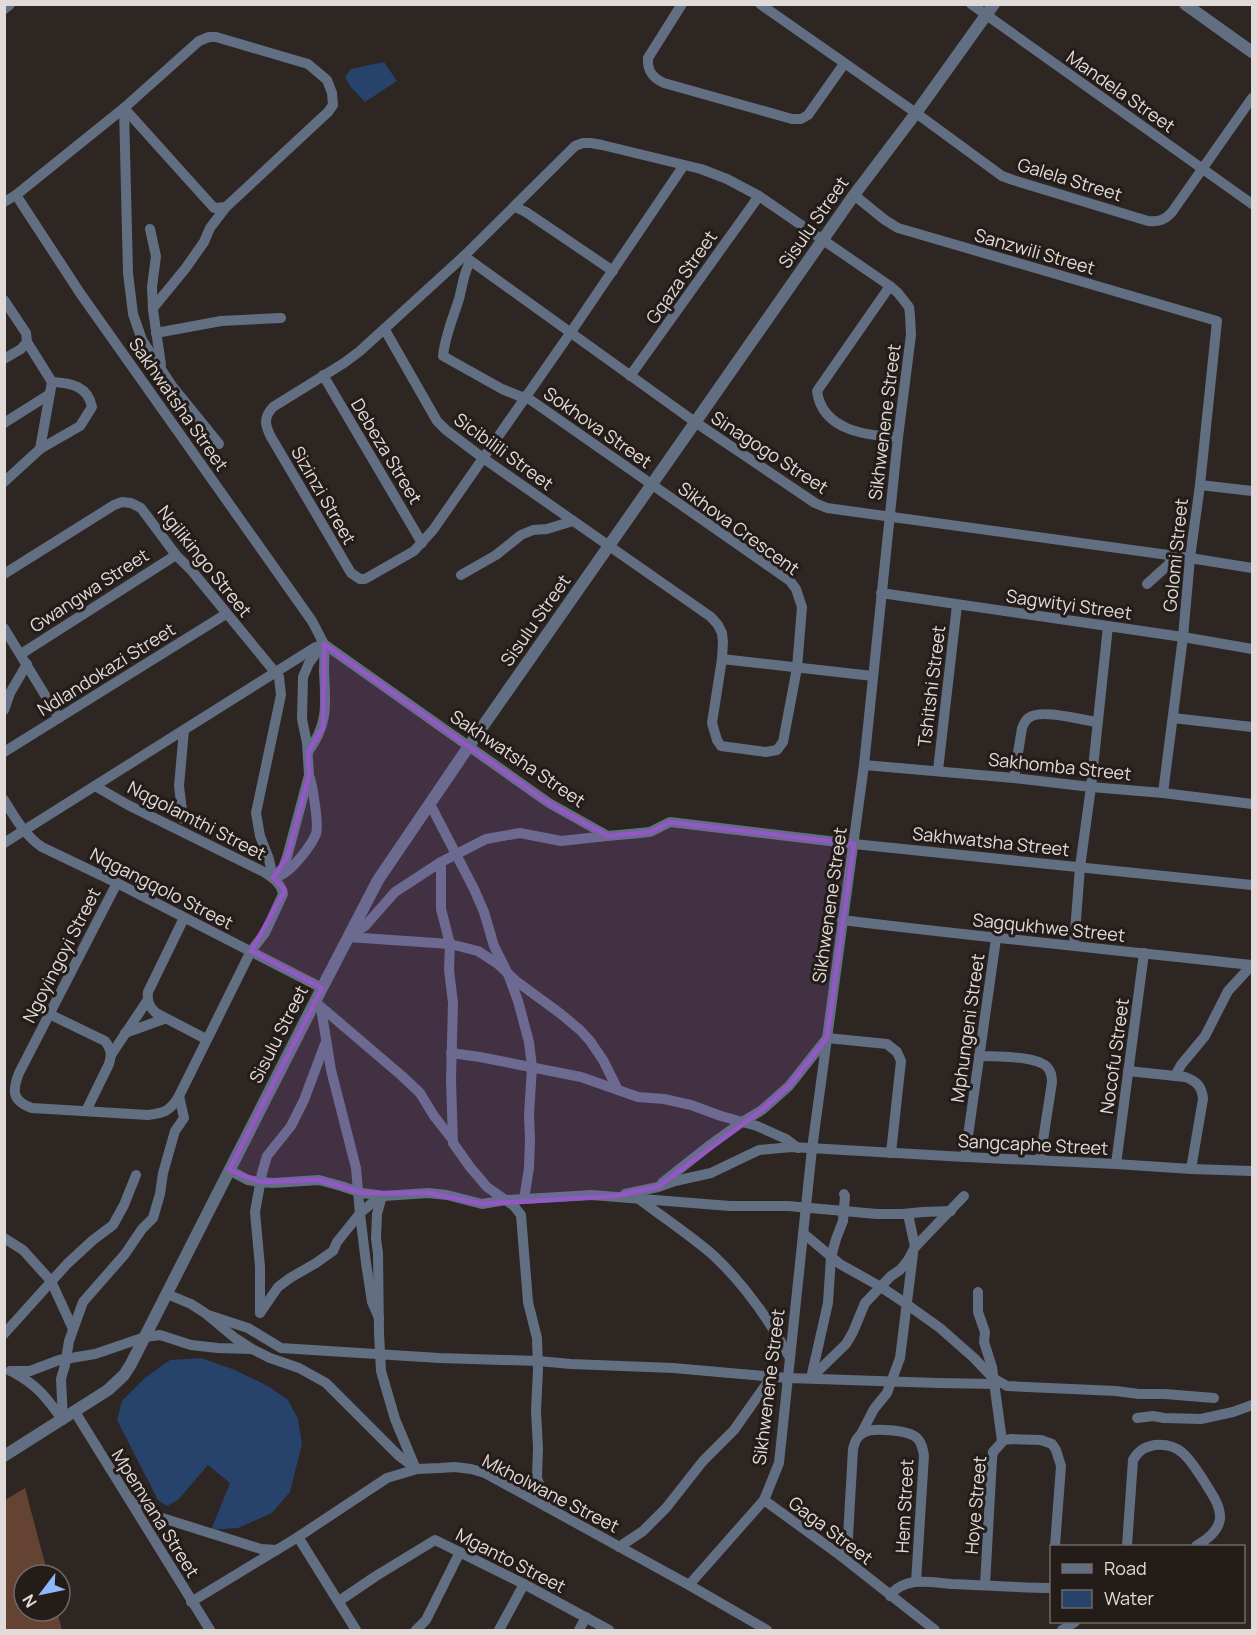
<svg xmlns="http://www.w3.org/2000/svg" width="1257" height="1635" font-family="Manrope,sans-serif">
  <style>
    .green { fill: #644332 }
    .water { fill: #27426b }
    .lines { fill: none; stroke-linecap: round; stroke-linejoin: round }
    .minor { stroke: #626e82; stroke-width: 10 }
    .tertiary { stroke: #626e82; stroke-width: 12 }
    .marked { fill: #9458c6; fill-opacity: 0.2; stroke: #9458c6; stroke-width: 4.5; stroke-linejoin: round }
    .labels { text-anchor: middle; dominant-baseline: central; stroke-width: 6; stroke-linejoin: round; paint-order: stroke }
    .street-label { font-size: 18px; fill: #e0dbd9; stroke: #231c19 }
  </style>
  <rect width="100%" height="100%" fill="#2d2622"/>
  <path class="green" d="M25,1488L48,1575H24V1611H57L62,1630H5V1500Z"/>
  <g class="water">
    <path d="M384,62L397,81L365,102L350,86L345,77L351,69Z"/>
    <path d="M201,1358L235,1370L268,1386L288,1400L298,1419L302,1444L290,1492L272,1513L238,1528L211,1530L230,1483L208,1465L178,1500L167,1506L158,1500L117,1420L122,1401L146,1377L170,1360Z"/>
  </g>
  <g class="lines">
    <g class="minor">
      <path d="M682,4L648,58C647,71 653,78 664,83L792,119H801L808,115L844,64"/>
      <path d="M760,4L916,113L1002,176L1013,180L1148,221C1159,222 1165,220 1172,212L1252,98"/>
      <path d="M971,4L1252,204"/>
      <path d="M124,108L128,273L133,314L142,340L172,386L219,444"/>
      <path d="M684,165L571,332L433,530L414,551L365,579H360L351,573L271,437C265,425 263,418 273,407L344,363L360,351L464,256L575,146L583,143H591L602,145L701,169L727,179L759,196L890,286L898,293L909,307L910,315L911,335L898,437L864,765L812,1149L779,1463L764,1500L689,1585"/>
      <path d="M16,195L80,293L312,621L324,644L549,803L608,836L650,832L670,822L854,844L1252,885"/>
      <path d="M854,195L885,220L898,228L1217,321L1200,485L1190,558L1183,637L1163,793"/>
      <path d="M4,202L16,195L124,108L199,41L209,37H216L308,64L327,80L332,93L333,105L328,112L226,207L214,208L124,108"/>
      <path d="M515,207L526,212L613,271"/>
      <path d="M150,229L156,256L152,287L153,310L161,365"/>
      <path d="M464,256L695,422L815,503L827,508L1190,558L1252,568"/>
      <path d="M468,266C463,277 462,288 459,299C453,318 445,336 443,356L502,389L524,398"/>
      <path d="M890,286L817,391C822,430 866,436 898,437"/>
      <path d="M4,300L26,333L27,342L21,349L4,359"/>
      <path d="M153,308L185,269L204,242L210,228L226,207"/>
      <path d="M385,330L437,421L446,430L483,458L711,617L718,625L722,633L723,642L722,659L712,723L717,740L721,746L766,752L777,750L783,742L797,668L802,607L796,589L790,581L773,569L525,396"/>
      <path d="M156,333L221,321L281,318"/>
      <path d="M323,375L422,543"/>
      <path d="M630,376L759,196"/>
      <path d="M4,423L50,394"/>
      <path d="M40,449L80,426L92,407C88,386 71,383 52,382"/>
      <path d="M4,482L40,449L52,382L27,342"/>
      <path d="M1200,485L1252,491"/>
      <path d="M4,574L114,505L122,502L131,503L141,508L176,555L192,571L279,677L281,695L256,813L260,836L269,859L273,878"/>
      <path d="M461,575L496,555L521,535L533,530L547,529L573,521"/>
      <path d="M1147,584L1168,565L1174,556"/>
      <path d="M881,593L1183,637L1252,649"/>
      <path d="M4,628L59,718"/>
      <path d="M21,654L176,555"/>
      <path d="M722,659L873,676"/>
      <path d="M4,710L10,693L27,664"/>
      <path d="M1173,718L1252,727"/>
      <path d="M4,752L226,614"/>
      <path d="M308,752C328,725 326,705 324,672C324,662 325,653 324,644"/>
      <path d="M864,765L1014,778L1091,787L1163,793L1252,804"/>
      <path d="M938,770L957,605"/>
      <path d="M1014,778L1022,728C1024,723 1026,719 1030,717C1043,709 1081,720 1097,722"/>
      <path d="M95,786L128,805L264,872C273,878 281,883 283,894L265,933L251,951L178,1098C169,1112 163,1113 148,1115L32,1108C12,1101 12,1091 19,1073L117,883"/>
      <path d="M4,800C15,817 24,835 42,847L117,883L322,988"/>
      <path d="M430,804L474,889L484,912L494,946L508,974L518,1001L529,1042L532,1067L529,1115L530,1140L529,1168L524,1199"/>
      <path d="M183,819L179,786L184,730"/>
      <path d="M4,843L314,648L324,644"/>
      <path d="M441,862V909L450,944L449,970L453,1003L451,1080L453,1143L470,1167L487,1187L514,1206L521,1215L528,1302L537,1338L538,1370L536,1411L538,1448L537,1478L547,1507"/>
      <path d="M279,876C291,872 311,846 316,834C319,825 313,789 310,778"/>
      <path d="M273,878L283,868L287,857L309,775L307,743L302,719L303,677L309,663L320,648"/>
      <path d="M184,918L148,992C147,1002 149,1006 156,1013L206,1039"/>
      <path d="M842,920C979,937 1116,950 1252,965"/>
      <path d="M348,937L450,944L478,951L498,964L516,981L561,1014L580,1030L590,1041L603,1060L618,1090L638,1097L664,1099L691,1105L721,1116L757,1126L786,1139L798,1148"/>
      <path d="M348,937L365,926L395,892L441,862L486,839L520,833L561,841L607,836"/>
      <path d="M1074,945L1080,867L1091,787L1108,626"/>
      <path d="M320,1006L402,1076L420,1093L434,1116L452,1139"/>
      <path d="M321,1008L331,1070L356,1168L360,1214L366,1263L372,1302L379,1318"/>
      <path d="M49,1014L105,1041C111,1049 112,1054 109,1064L86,1111"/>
      <path d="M125,1033L164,1019"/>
      <path d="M451,1053L480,1057L581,1077L618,1090"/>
      <path d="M111,1055L147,1001"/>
      <path d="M979,1056C995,1057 1038,1055 1048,1068C1051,1072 1052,1077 1052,1082L1040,1160"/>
      <path d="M1128,1071L1185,1077C1197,1081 1202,1087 1203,1099L1191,1169"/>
      <path d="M1175,1076L1181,1065L1205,1036L1228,991L1252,965"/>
      <path d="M965,1157L996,939"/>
      <path d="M1116,1164L1144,953"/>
      <path d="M229,1170L248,1180L260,1182L273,1183L319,1180L341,1186L362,1193L384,1196L428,1193L447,1195L482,1204L506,1200L592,1195L730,1206H788L877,1214H902L923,1212L951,1211"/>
      <path d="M662,1183L710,1145L742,1122L762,1110L789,1086L827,1038L887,1044L897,1052L901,1061L891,1153"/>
      <path d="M625,1194L658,1187L675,1181L711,1173L759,1150L792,1147L965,1157L1116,1164L1191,1169L1252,1171"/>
      <path d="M382,1196L377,1214L376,1239L378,1253L379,1333L381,1371L395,1419L415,1467"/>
      <path d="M639,1199C664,1218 690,1235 713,1255C744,1284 770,1321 790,1358"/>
      <path d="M908,1214L915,1247"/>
      <path d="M803,1233L840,1264L881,1287L905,1303L940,1328L974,1358L993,1378L1007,1386L1116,1391L1139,1394H1165L1214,1398"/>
      <path d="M4,1238L23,1250L51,1281L73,1329"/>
      <path d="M978,1292V1312L985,1332L984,1342L992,1367L1002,1441"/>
      <path d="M167,1294L191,1304L205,1313L235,1338L252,1349L270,1358L299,1368L326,1383L398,1455L415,1468"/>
      <path d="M260,1313V1267L255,1212L262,1173L267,1156L291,1126L304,1100L325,1044"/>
      <path d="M260,1313L278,1287L290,1278L316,1263L333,1251L337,1242L361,1212L381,1196"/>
      <path d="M208,1315L248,1328L281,1348L439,1358L538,1361L571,1364L673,1368L788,1378L938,1383L995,1384"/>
      <path d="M4,1334L67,1264L93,1240L113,1225L124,1205L136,1175"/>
      <path d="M10,1371H30L59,1360L95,1354L145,1337L160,1335L191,1345L218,1348L251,1349"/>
      <path d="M13,1372C37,1385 46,1397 62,1419"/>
      <path d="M811,1378L846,1344L853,1332L865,1303L891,1276L900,1270L908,1260L915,1247L964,1196"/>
      <path d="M811,1378L828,1303L831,1257L836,1239L843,1221L845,1196L844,1194"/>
      <path d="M75,1412L210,1630"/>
      <path d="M1137,1418L1153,1416L1164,1418L1201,1419L1233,1412L1252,1405"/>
      <path d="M63,1420L61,1379L65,1365L69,1341L83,1302L125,1254L142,1229L153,1218L160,1194L163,1173L175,1131L184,1118L179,1096"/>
      <path d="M861,1434L874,1409L887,1393L900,1358L913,1254"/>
      <path d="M129,1499L147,1508L159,1517L261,1549L277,1550"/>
      <path d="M764,1500L841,1556L935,1630"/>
      <path d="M298,1537L356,1630"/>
      <path d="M1127,1546L1133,1460C1138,1451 1144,1447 1155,1445C1182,1442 1191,1462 1204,1481C1211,1493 1221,1505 1220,1519C1218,1532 1206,1540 1196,1546"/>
      <path d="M619,1547L643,1531L666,1508L703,1461L734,1430L772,1376"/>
      <path d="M841,1556L848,1537L853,1449C855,1442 856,1437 863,1433C872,1427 909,1430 917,1438C922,1443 923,1449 924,1456L916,1582"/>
      <path d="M985,1585L992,1459L993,1452L1004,1440L1012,1439L1041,1440L1052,1444L1056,1450L1061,1466L1055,1546"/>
      <path d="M890,1596C896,1587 904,1584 914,1582C926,1581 940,1583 952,1584C985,1585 1018,1588 1052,1588"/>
      <path d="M339,1601L376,1576L435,1540L524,1584L609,1630"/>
      <path d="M191,1602L298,1537L387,1478L417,1469L440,1468L455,1467L471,1469L485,1473L689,1585L767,1630"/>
      <path d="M416,1630L426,1620L460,1552"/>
      <path d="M499,1630L524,1584"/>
      <path d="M579,1630L586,1617"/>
      <path d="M1062,1630L1075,1622"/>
    </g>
    <g class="tertiary">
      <path d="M1185,4L1252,52"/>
      <path d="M4,8L9,4"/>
      <path d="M4,1456L108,1390L124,1375L131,1364L322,988L378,880L469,746L854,195L916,113L994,4"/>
    </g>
  </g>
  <path class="marked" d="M324,644L549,803L608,836L650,832L670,822L854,844L827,1038L789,1086L762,1110L658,1187L616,1196L482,1204L428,1193H362L319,1180L260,1182L229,1170L322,988L251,951L285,890L273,878L287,857L309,775L308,752L323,727Z"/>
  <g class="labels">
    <g class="street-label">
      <text transform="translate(1121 91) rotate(35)">Mandela Street</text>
      <text transform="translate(1070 179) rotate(17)">Galela Street</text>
      <text transform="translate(813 222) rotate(-55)">Sisulu Street</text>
      <text transform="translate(1035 251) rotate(16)">Sanzwili Street</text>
      <text transform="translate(681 277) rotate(-55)">Gqaza Street</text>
      <text transform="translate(179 404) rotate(55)">Sakhwatsha Street</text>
      <text transform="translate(884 422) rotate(-83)">Sikhwenene Street</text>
      <text transform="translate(598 427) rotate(35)">Sokhova Street</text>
      <text transform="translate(387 451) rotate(59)">Debeza Street</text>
      <text transform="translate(504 451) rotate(36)">Sicibilili Street</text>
      <text transform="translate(770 452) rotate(33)">Sinagogo Street</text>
      <text transform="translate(324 495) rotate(60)">Sizinzi Street</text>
      <text transform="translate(739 528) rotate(36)">Sikhova Crescent</text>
      <text transform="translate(1175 555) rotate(-84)">Golomi Street</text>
      <text transform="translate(205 561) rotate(51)">Ngilikingo Street</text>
      <text transform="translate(89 590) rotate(-33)">Gwangwa Street</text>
      <text transform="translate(1069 604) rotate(8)">Sagwityi Street</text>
      <text transform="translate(535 620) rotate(-55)">Sisulu Street</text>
      <text transform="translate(106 669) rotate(-32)">Ndlandokazi Street</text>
      <text transform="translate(931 686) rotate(-83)">Tshitshi Street</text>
      <text transform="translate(518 758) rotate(34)">Sakhwatsha Street</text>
      <text transform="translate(1060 766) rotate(6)">Sakhomba Street</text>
      <text transform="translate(197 820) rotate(27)">Nqgolamthi Street</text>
      <text transform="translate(991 841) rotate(6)">Sakhwatsha Street</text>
      <text transform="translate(162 888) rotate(27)">Nqgangqolo Street</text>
      <text transform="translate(829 905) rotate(-82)">Sikhwenene Street</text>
      <text transform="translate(1049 927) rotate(6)">Sagqukhwe Street</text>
      <text transform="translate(61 955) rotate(-63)">Ngoyingoyi Street</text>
      <text transform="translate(967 1028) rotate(-82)">Mphungeni Street</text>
      <text transform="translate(278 1034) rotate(-63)">Sisulu Street</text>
      <text transform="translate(1114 1056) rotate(-82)">Nocofu Street</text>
      <text transform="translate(1033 1144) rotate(3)">Sangcaphe Street</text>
      <text transform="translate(768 1387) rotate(-83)">Sikhwenene Street</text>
      <text transform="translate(551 1493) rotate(27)">Mkholwane Street</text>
      <text transform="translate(975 1505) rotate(-85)">Hoye Street</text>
      <text transform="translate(904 1506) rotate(-87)">Hem Street</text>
      <text transform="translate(156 1513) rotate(58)">Mpemvana Street</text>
      <text transform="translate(831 1530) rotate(37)">Gaga Street</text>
      <text transform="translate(511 1560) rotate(27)">Mganto Street</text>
    </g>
  </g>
  <rect width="1257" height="1635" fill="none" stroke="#e0dbd9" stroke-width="12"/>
  <rect x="1050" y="1545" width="195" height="78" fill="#231c19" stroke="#6f6866" stroke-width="1.5"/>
  <rect x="1062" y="1564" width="30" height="9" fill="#626e82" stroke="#6f6866" stroke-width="1.5"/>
  <text x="1104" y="1575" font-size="18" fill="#e0dbd9">Road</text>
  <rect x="1062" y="1590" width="30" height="18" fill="#27426b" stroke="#6f6866" stroke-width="1.5"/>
  <text x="1104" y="1605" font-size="18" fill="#e0dbd9">Water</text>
  <g transform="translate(42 1593) rotate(238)"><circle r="28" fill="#231c19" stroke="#6f6866" stroke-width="1.5"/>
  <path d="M0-4.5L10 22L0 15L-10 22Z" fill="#8db9fc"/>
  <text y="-9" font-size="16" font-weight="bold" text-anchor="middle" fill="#e0dbd9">N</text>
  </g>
</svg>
